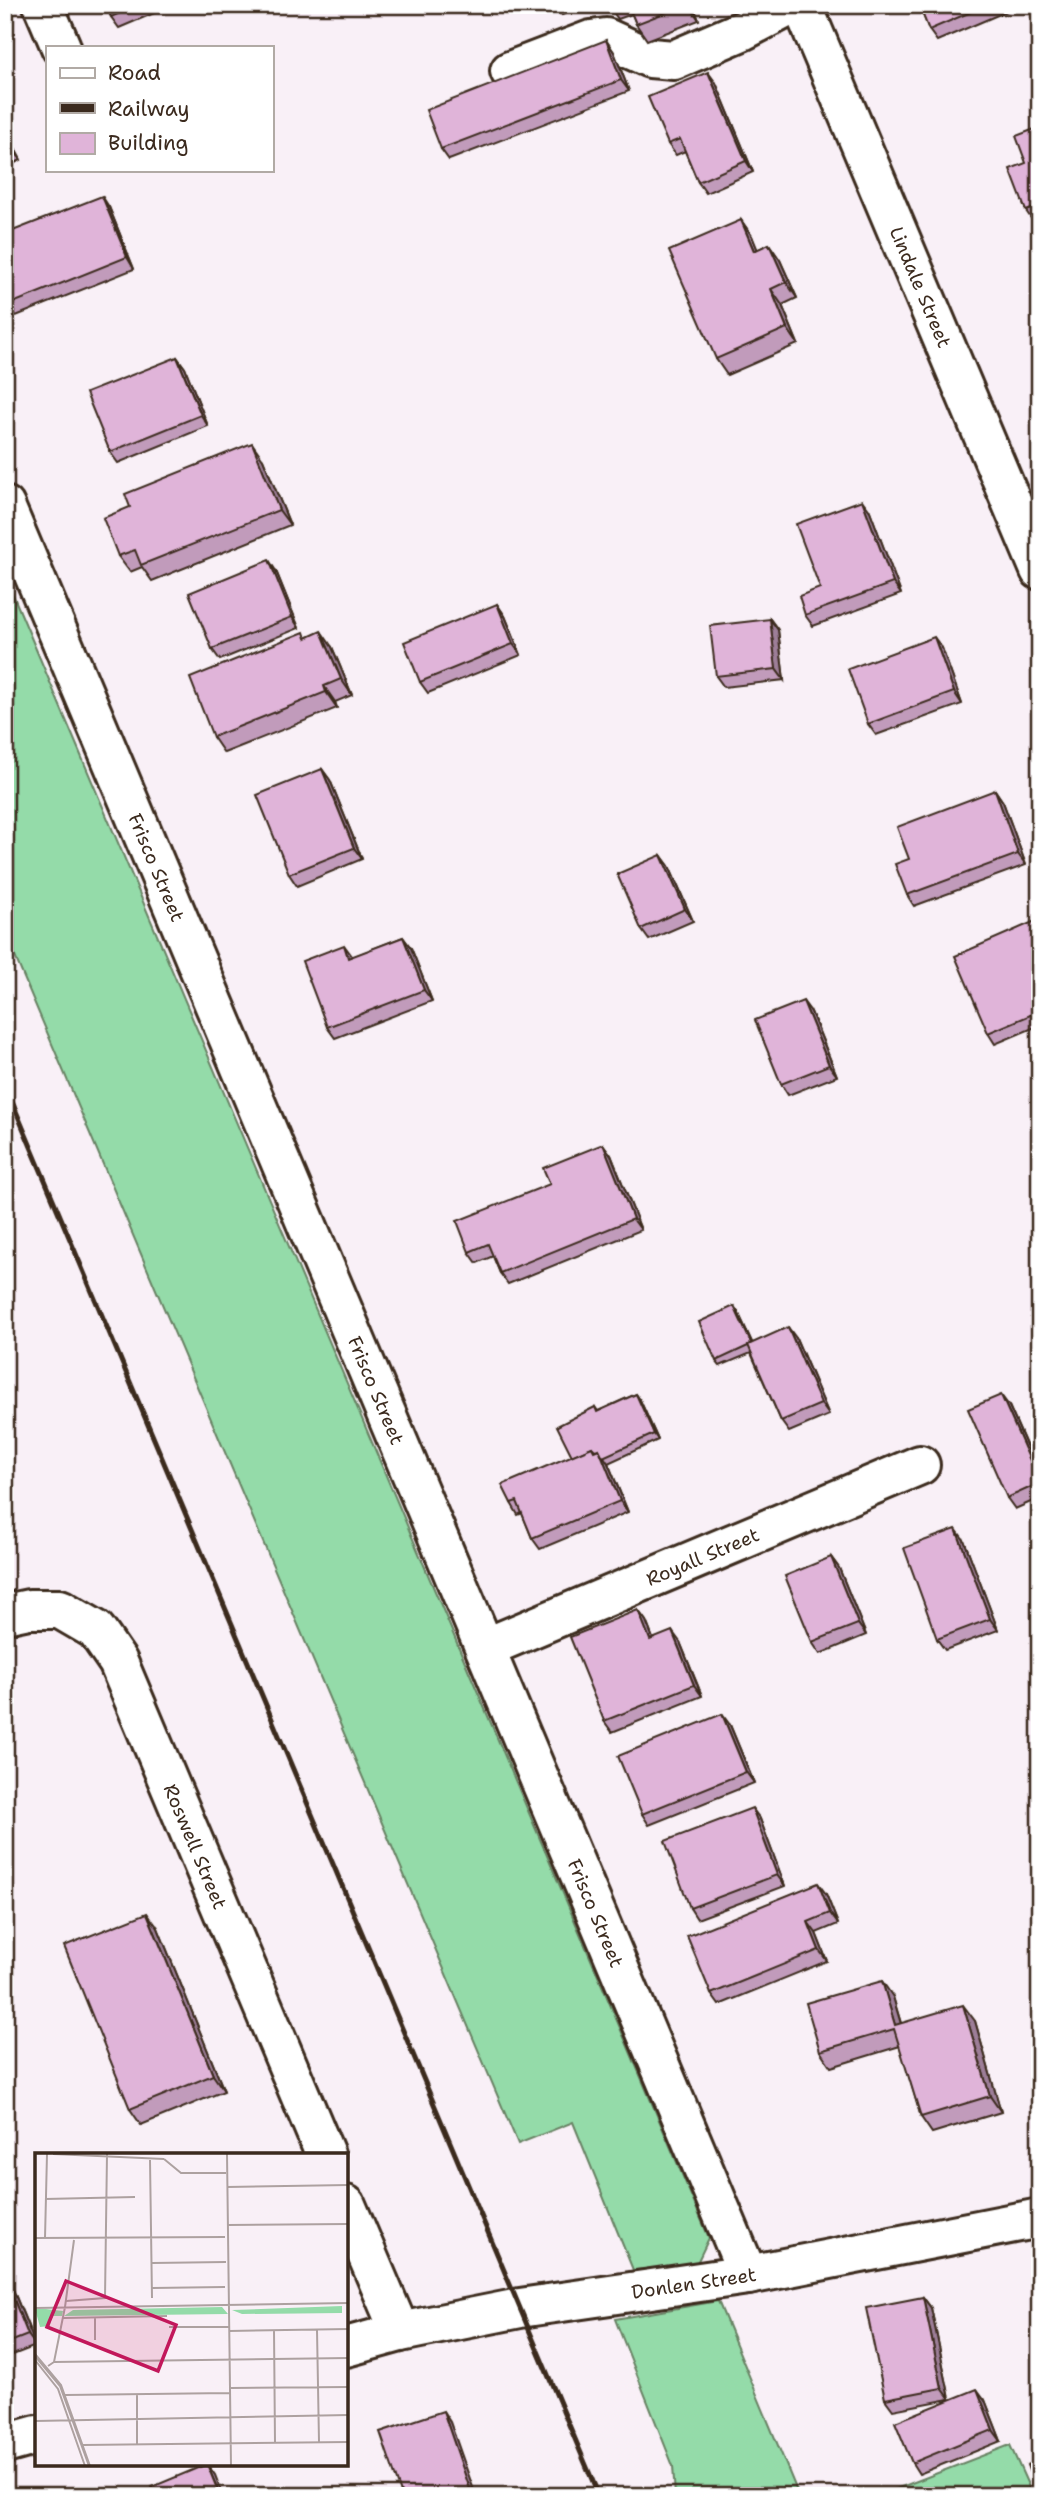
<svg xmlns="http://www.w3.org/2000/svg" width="1045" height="2501" font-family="'Shantell Sans',sans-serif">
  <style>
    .grass { fill: #94dba9; stroke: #688264; stroke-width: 2 }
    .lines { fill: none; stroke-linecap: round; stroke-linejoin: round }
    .minor-casing { stroke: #3b2a1e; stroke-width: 44 }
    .minor { stroke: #fff; stroke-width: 38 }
    .rail { stroke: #3b2a1e; stroke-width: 5 }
    .wall { fill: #c19bbb; stroke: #3b2a1e; stroke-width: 2 }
    .shaded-wall { fill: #9d7e98; stroke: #3b2a1e; stroke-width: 2 }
    .building { fill: #e0b4d9; stroke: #3b2a1e; stroke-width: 2 }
    .labels { text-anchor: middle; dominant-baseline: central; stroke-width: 5; stroke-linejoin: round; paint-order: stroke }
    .street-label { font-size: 19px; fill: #3b2a1e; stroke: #fff }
    .inset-road { fill: none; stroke: #ada1a0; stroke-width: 2 }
    .view { fill: #c2185b; fill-opacity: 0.15; stroke: #c2185b; stroke-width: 3.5 }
    .inset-edge { fill: none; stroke: #3b2a1e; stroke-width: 3.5 }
  </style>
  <rect width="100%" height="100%" fill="#f9f0f7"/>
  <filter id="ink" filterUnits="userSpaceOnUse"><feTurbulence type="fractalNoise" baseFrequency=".0143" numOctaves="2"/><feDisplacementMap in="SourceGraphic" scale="14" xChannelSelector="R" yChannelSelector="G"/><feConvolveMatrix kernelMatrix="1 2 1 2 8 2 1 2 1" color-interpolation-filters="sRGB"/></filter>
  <g filter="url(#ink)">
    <g class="grass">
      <path d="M5,576L709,2238L696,2265L633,2270L573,2122L518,2144L5,933Z"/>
      <path d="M718,2301L799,2496H675L673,2466L615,2319Z"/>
      <path d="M1010,2445L1033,2496H878Z"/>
    </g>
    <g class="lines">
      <defs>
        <g id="minor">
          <path d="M43,5L61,47"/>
          <path id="s1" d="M802,5L1040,570"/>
          <path d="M510,71L591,40L606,38L650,58L674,60L744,30L792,5"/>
          <path id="s2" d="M5,506L748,2275"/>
          <path id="s3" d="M5,1614L29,1609H60L96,1630L118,1662L325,2154"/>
          <path id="s4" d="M485,1648L920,1465"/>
          <path d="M346,2205L400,2332"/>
          <path id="s5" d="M346,2347L400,2332L520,2308L748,2275L1040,2218"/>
          <path d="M5,2444L37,2435"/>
        </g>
      </defs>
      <use href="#minor" class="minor-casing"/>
      <use href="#minor" class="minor"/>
      <path class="rail" d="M5,1085L599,2496"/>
    </g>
    <g class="wall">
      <path d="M106,5H173L119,28L111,17Z"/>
      <path d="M555,5H588L562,15Z"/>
      <path d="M608,5H693L699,20L647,40L636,24L632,14L618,19Z"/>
      <path d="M919,5H1021L937,41L929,30Z"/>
      <path d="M606,40L614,52L629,91L449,160L441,149Z"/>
      <path d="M716,83L753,172L706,193L698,182L685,151L676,155L668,144Z"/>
      <path d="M1040,127V226L1037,227L1026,211V163Z"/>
      <path d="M5,130L21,160L5,168Z"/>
      <path d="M109,207L134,269L16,316L8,305Z"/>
      <path d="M741,220L752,236L757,250L769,244L780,260L797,298L782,305L798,344L727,375L716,359Z"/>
      <path d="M177,357L185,368L208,426L118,463L110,452Z"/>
      <path d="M263,459L290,525L152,581L142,567L130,572L118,556Z"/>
      <path d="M870,511L901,594L813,626L805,615L820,588Z"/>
      <path d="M276,571L299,628L220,660L212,649Z"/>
      <path d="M497,604L505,616L521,655L428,693L420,682Z"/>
      <path d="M770,619L778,630L784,680L724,687L716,676Z"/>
      <path d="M332,647L352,695L335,702L337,708L224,753L213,737Z"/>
      <path d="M942,648L962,704L876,735L868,724Z"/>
      <path d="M322,769L330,780L362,859L297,886L289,874Z"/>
      <path d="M995,790L1003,802L1026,865L914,906L907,895L909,859Z"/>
      <path d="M661,855L669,866L693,921L649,940L641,929Z"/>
      <path d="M1040,919V1025L995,1044L988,1033Z"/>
      <path d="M403,937L411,948L432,1001L335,1038L327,1027L352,957Z"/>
      <path d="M811,1012L837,1076L788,1095L781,1084Z"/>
      <path d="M603,1144L611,1155L641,1230L508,1284L500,1273L493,1256L477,1263L469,1252L550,1184Z"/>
      <path d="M738,1312L752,1343L796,1338L829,1415L789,1432L781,1421L751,1353L720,1366L716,1361Z"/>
      <path d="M636,1394L640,1400L658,1440L608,1463L628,1512L540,1549L532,1538L522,1513L518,1515L511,1503L572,1456L595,1407L598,1411Z"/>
      <path d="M1009,1406L1040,1477V1498L1015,1509L1007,1498Z"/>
      <path d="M964,1540L998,1630L945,1650L937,1639Z"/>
      <path d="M831,1557L839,1568L866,1635L820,1654L812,1642Z"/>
      <path d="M638,1610L646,1621L653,1639L680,1642L702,1696L612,1732L604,1721Z"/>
      <path d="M730,1725L754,1783L649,1825L642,1814Z"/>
      <path d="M760,1819L785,1886L697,1919L690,1908Z"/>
      <path d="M826,1894L838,1924L816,1933L827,1961L719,2005L711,1994Z"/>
      <path d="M158,1928L224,2091L141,2125L130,2109Z"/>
      <path d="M893,1997L901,2023L975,2021L1001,2112L932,2133L921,2117L900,2046L831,2067L820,2051Z"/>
      <path d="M5,2270L36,2346L5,2358Z"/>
      <path d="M923,2297L931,2308L950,2399L893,2410L885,2399Z"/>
      <path d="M985,2400L1001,2441L919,2474L912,2463Z"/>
    </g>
    <g class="shaded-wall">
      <path d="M689,5H693L699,20Z"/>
      <path d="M606,40L614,52L629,91L621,80Z"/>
      <path d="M708,72L716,83L753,172L746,161Z"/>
      <path d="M5,130L21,160L13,149L5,134Z"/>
      <path d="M102,196L109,207L134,269L127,257Z"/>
      <path d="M741,220L752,236L765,267L754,251Z"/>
      <path d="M769,244L780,260L797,298L786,282Z"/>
      <path d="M771,289L782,305L798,344L787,328Z"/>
      <path d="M177,357L185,368L208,426L201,415Z"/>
      <path d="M252,443L263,459L290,525L279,510Z"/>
      <path d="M862,500L870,511L901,594L893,583Z"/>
      <path d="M269,560L276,571L299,628L292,617Z"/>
      <path d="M497,604L505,616L521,655L513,644Z"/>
      <path d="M770,619L778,630L784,680L776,669Z"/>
      <path d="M321,631L332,647L352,695L341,679Z"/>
      <path d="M934,637L942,648L962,704L954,692Z"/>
      <path d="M324,686L335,702L337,708L326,692Z"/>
      <path d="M322,769L330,780L362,859L354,848Z"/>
      <path d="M995,790L1003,802L1026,865L1018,854Z"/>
      <path d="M661,855L669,866L693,921L685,909Z"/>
      <path d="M403,937L411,948L432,1001L424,990Z"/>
      <path d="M344,945L352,956L356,969L348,958Z"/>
      <path d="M803,1001L811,1012L837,1076L829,1065Z"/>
      <path d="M603,1144L611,1155L641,1230L633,1219Z"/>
      <path d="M734,1306L738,1312L756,1351L752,1345Z"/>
      <path d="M788,1327L796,1338L829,1415L821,1404Z"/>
      <path d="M636,1394L640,1400L658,1440L654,1434Z"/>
      <path d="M1001,1395L1009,1406L1040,1477V1483Z"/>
      <path d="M599,1449L608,1463L628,1512L620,1501Z"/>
      <path d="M956,1529L964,1540L998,1630L990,1619Z"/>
      <path d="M831,1557L839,1568L866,1635L858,1624Z"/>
      <path d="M638,1610L646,1621L658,1651L650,1640Z"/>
      <path d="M672,1631L680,1642L702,1696L694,1685Z"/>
      <path d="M722,1714L730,1725L754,1783L746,1772Z"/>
      <path d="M752,1808L760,1819L785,1886L777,1875Z"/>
      <path d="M818,1883L826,1894L838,1924L830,1913Z"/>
      <path d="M147,1913L158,1928L224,2091L213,2075Z"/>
      <path d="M808,1922L816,1933L827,1961L819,1950Z"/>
      <path d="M882,1981L893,1997L906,2041L895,2025Z"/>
      <path d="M963,2005L975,2021L1001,2112L990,2096Z"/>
      <path d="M5,2270L36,2346L28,2335L5,2278Z"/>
      <path d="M923,2297L931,2308L950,2399L942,2388Z"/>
      <path d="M977,2389L985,2400L1001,2441L993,2430Z"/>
      <path d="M443,2411L450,2422L476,2496H472Z"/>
      <path d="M207,2464L215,2475L223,2496H220Z"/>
    </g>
    <g class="building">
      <path d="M106,5H139L111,17Z"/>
      <path d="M628,5H685L636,24Z"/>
      <path d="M919,5H987L929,30Z"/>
      <path d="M606,40L621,80L441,149L426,110Z"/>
      <path d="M708,72L746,161L698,182L680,139L668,144L648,97Z"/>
      <path d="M1040,127V206L1026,211L1010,169L1026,163L1016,136Z"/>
      <path d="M5,134L13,149L5,153Z"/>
      <path d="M102,196L127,257L8,305L5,298V268L13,265L5,247V234Z"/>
      <path d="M741,220L754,251L769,244L786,282L771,289L787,328L716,359L669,251Z"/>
      <path d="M1040,271V286L1034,273Z"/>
      <path d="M177,357L201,415L110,452L86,393Z"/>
      <path d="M252,443L279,510L141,565L135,550L118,556L103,518L130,507L125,494Z"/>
      <path d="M862,500L893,583L805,615L799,596L820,588L796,524Z"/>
      <path d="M269,560L292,617L212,649L189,593Z"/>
      <path d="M497,604L513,644L420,682L404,642Z"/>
      <path d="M770,619L776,669L716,676L710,626Z"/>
      <path d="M321,631L341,679L324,686L326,692L213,737L190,678L304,632L306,638Z"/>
      <path d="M934,637L954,692L868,724L848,669Z"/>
      <path d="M322,769L354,848L289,874L257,795Z"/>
      <path d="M995,790L1018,854L907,895L895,864L909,859L897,827Z"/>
      <path d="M661,855L685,909L641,929L617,874Z"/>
      <path d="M1040,919V1011L988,1033L955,956Z"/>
      <path d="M403,937L424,990L327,1027L302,961L344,945L348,958Z"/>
      <path d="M803,1001L829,1065L781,1084L755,1020Z"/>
      <path d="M603,1144L633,1219L500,1273L488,1244L469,1252L457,1221L550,1184L543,1168Z"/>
      <path d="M734,1306L751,1343L748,1345V1346L716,1361L699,1322Z"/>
      <path d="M788,1327L821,1404L781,1421L748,1345Z"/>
      <path d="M636,1394L654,1434L603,1457L599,1449L595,1450L592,1447L572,1456L557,1426L595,1407L597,1412Z"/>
      <path d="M1001,1395L1040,1483L1007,1498L968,1409Z"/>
      <path d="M592,1447L594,1451L599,1449L620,1501L532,1538L517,1501L511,1503L502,1485Z"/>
      <path d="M956,1529L990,1619L937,1639L904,1548Z"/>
      <path d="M831,1557L858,1624L812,1642L785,1576Z"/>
      <path d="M638,1610L650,1640L672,1631L694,1685L604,1721L570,1637Z"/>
      <path d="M722,1714L746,1772L642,1814L618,1756Z"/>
      <path d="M752,1808L777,1875L690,1908L665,1841Z"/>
      <path d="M818,1883L830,1913L808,1922L819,1950L711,1994L687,1936Z"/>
      <path d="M147,1913L213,2075L130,2109L64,1946Z"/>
      <path d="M882,1981L895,2025L963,2005L990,2096L921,2117L894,2029L820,2051L806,2003Z"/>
      <path d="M5,2278L28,2335L5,2344Z"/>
      <path d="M923,2297L942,2388L885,2399L866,2308Z"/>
      <path d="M977,2389L993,2430L912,2463L895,2422Z"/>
      <path d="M443,2411L472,2495L402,2496L380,2432Z"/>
      <path d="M1040,2460V2496H1039L1027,2465Z"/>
      <path d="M207,2464L220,2496H156L152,2487Z"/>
    </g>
  </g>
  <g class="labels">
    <g class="street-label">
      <text stroke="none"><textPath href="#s1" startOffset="306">Lindale Street</textPath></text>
      <text stroke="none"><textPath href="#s2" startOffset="392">Frisco Street</textPath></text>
      <text stroke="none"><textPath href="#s2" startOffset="959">Frisco Street</textPath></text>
      <text stroke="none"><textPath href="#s4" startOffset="236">Royall Street</textPath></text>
      <text stroke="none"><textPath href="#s3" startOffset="336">Roswell Street</textPath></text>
      <text stroke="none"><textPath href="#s2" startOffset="1526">Frisco Street</textPath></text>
      <text stroke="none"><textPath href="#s5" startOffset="354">Donlen Street</textPath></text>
    </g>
  </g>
  <g transform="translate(35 2153)">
    <rect width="313" height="313" fill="#f9f0f7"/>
    <path d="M307,153V160L207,161L197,157ZM187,154L193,161L29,163L38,157ZM0,156H11L28,158L27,163H16L15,173L5,174Z" fill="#94dba9"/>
    <path class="inset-road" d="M18,1L129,6M192,1L196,313M129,6L146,20H191M115,7L117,145M192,34L314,32M10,46L100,44M192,72L314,71M0,85L190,84M10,85L12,1M117,110L191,109M117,135L190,134M31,148L70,145L72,1M0,155L314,150M60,164V187M28,165L132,163M134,174H194M239,177L240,290M282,177L284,289M194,178L314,176M0,201L26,232L55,313M0,203L25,233L54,313M0,207L23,236L50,313M19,209L314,205M13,213L19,209L30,154L39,87M195,235L314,234M30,242L195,240M0,268L314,262M48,292L314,289M102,292V242"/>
    <path class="view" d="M31,128L141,172L123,218L12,174Z"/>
    <rect width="313" height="313" class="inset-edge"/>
  </g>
  <rect width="1045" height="2501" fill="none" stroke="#fff" stroke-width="28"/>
  <rect x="14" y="14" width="1017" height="2473" fill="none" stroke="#3b2a1e" stroke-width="2.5" filter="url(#ink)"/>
  <rect x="46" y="46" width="228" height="126" fill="#ffffff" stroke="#b1aaa5" stroke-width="2"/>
  <rect x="60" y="68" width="35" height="10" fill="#ffffff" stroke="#b1aaa5" stroke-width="2"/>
  <text x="108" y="80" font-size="21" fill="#3b2a1e">Road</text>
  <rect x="60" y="103" width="35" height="10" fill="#3b2a1e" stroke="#b1aaa5" stroke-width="2"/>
  <text x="108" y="116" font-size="21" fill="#3b2a1e">Railway</text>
  <rect x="60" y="133" width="35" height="21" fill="#e0b4d9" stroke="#b1aaa5" stroke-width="2"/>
  <text x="108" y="150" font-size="21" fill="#3b2a1e">Building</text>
</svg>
